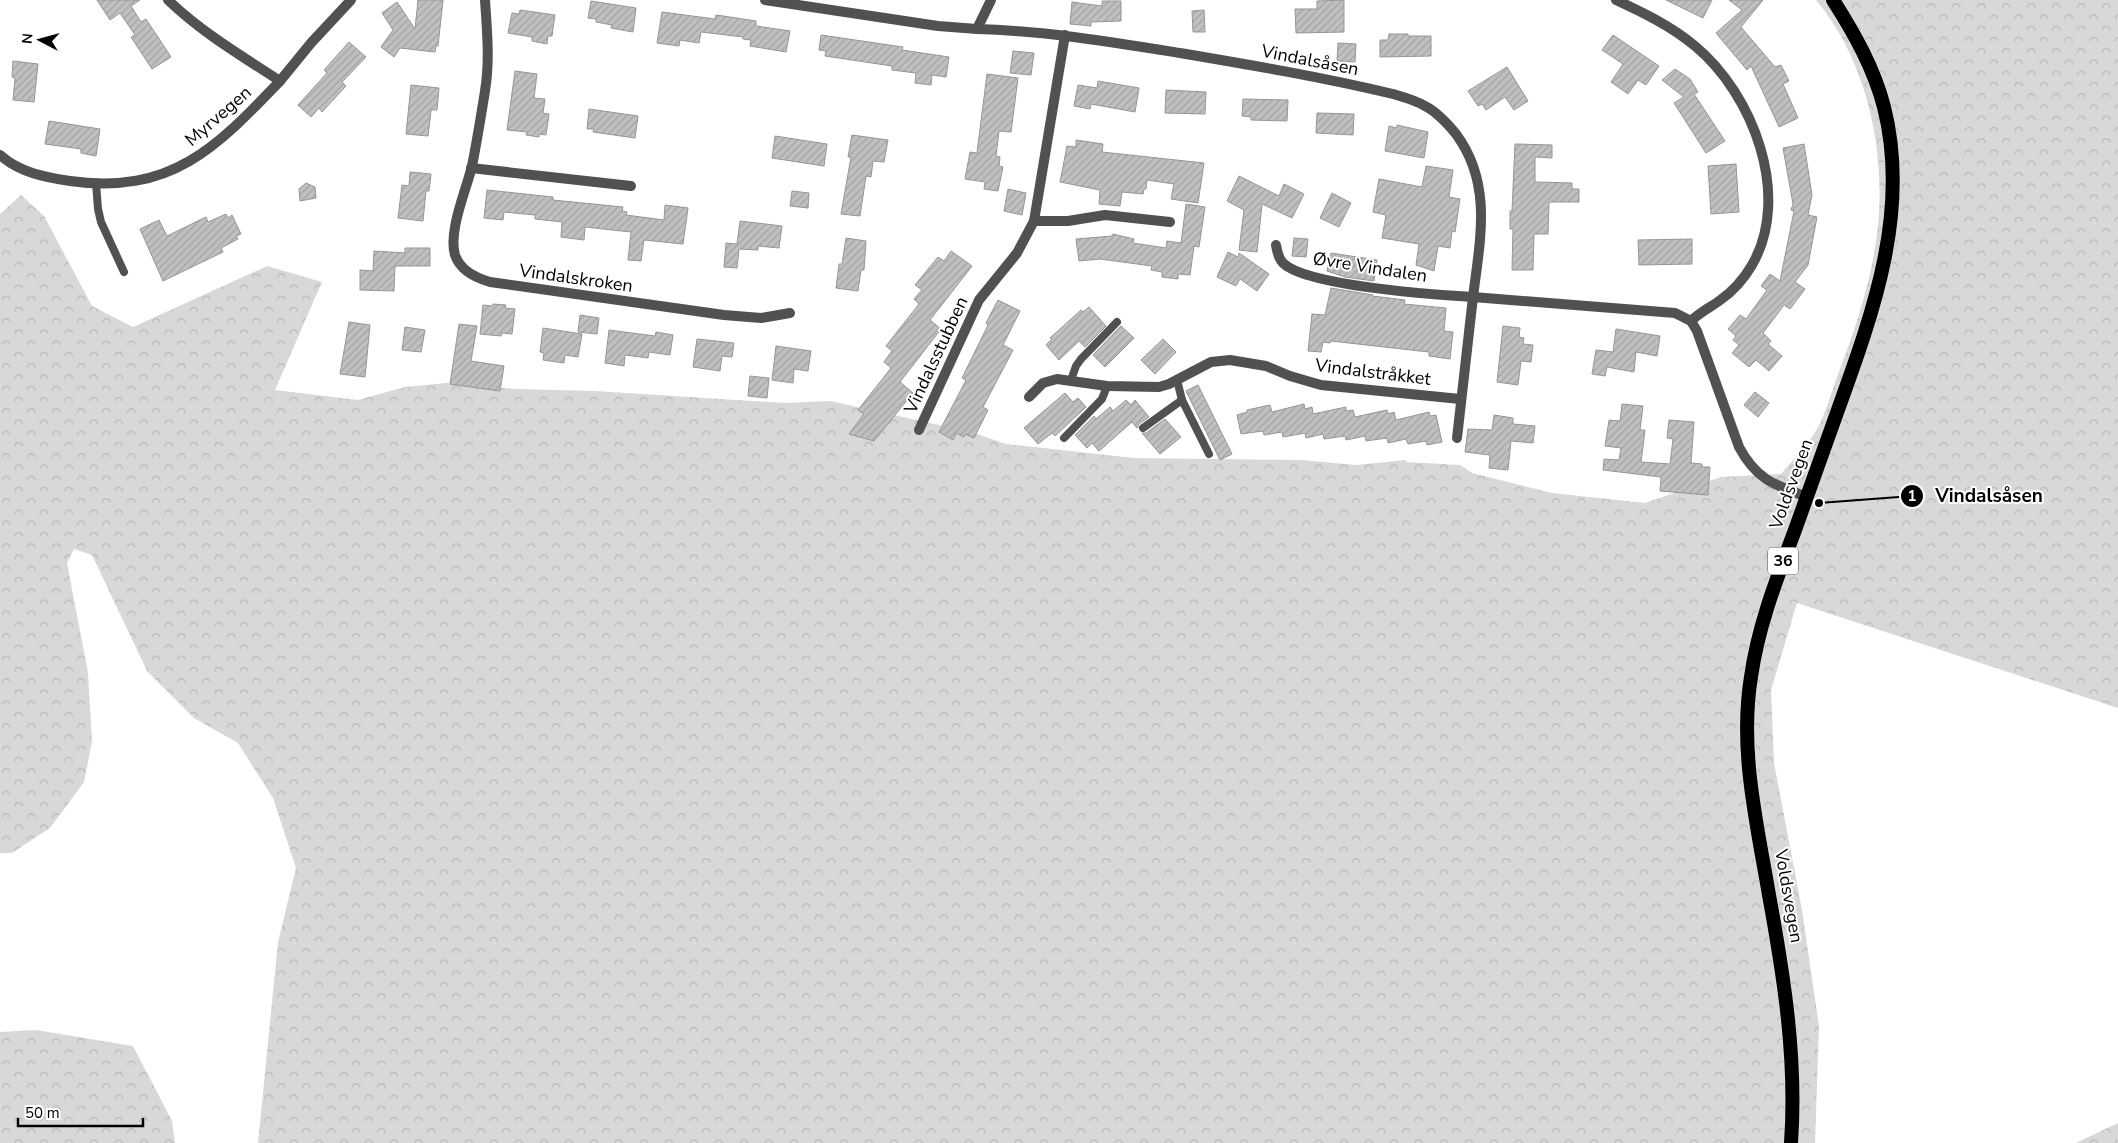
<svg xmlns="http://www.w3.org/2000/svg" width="2118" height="1143" font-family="'Nunito Sans',sans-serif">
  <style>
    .forest { fill: url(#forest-crowns) }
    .building { fill: url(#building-hatch); stroke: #959595 }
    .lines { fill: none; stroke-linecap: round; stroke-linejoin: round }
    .trunk-casing { stroke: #dbdbdb; stroke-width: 16 }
    .service { stroke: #515151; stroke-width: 8 }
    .minor { stroke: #515151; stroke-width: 10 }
    .trunk { stroke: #000; stroke-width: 14 }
    .labels { text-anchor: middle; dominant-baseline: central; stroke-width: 4; stroke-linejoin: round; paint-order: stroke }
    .shield { fill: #fff; stroke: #4c4c4c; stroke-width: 1 }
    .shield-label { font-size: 16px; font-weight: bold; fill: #000 }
    .street-label { font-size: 18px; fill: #000; stroke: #fff }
    .leader { fill: none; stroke: #000; stroke-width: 2 }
    .callout-dot { fill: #000; stroke: #fff; stroke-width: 2 }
    .mark-label { font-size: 15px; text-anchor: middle; font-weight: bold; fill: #fff }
    .callout-label { font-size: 19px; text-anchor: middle; font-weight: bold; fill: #000; stroke: #fff; stroke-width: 4; stroke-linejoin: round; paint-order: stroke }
  </style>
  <defs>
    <pattern id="forest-crowns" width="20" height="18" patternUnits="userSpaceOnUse" patternTransform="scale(1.25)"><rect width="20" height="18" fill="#d8d8d8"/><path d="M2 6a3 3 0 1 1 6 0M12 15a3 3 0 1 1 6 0" fill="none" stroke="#b8b8b8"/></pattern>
    <pattern id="building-hatch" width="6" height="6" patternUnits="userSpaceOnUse" patternTransform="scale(1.25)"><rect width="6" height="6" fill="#c0c0c0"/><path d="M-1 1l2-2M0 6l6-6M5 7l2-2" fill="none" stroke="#a3a3a3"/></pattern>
  </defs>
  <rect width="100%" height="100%" fill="#fff"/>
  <g class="forest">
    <path d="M1816,0H2118V708L1797,603L1771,690L1774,763L1802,910L1819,1026L1815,1143H258L278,942L296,868L273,798L238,743L194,718L147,671L92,555L74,549L67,563L88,673L92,742L84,782L50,828L12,853H0V214L21,195L44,216L92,306L133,327L267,266L322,282L275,390L358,400L405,387L446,383L515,389L595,391L785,403L830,401L971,432L1006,444L1134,458L1302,460L1356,465L1406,460V462L1460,465L1472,473L1552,493L1645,503L1721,477L1781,474C1793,460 1808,445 1817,429C1827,411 1832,389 1840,369C1854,332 1867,293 1874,254C1890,169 1872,67 1816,0Z"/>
    <path d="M36,1030L133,1046L172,1121L175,1143H0V1032Z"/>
    <path d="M2118,1123V1143H2076Z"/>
  </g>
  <g class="building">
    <path d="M97,0H140L131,6L141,22L146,19L171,57L152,69L131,37L135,35L120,13L110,20Z"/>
    <path d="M418,0H443L438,46H436L435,52L400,48L394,57L381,47L393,30L382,13L397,2L415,29Z"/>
    <path d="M1344,0V32L1296,33L1295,9H1317V1Z"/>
    <path d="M1666,0H1712L1703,18Z"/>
    <path d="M1729,0H1763L1741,27L1775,67L1781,65L1789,81L1783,84L1798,118L1779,127L1751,66L1747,70L1716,33L1742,10Z"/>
    <path d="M591,1L636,8L633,32L611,28L612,25L596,22V19L588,18Z"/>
    <path d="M1102,1H1121V21L1091,22V26L1070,24L1072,2L1102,6Z"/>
    <path d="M520,10L555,15L552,36H548L547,44L532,41V37L508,33L512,13L519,14Z"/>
    <path d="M1204,10L1205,32H1193L1192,11Z"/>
    <path d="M662,12L715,19L716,15L730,17L756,21V26L790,31L786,52L750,46L751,40L743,39V37L701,32L699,43L680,40L679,46L657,43Z"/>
    <path d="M1389,34H1408V36H1431V56L1380,57V40H1388Z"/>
    <path d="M821,35L903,47L902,50L949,57L946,77L932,75L931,85L915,83L916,73L892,70V66L825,56L826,51L819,50Z"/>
    <path d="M1613,35L1659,66L1646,85L1638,80L1628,94L1611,82L1623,64L1602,50Z"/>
    <path d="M349,42L366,57L342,82L346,86L322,112L319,108L311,117L298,105L327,73L324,70Z"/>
    <path d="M1338,43L1356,44L1355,62L1337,61Z"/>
    <path d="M1013,51L1034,53L1031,75L1010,73Z"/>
    <path d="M13,61L38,64L34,102L13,100L15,78L12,77Z"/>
    <path d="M1507,67L1528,101L1514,110L1505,97L1486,110L1482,104L1478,106L1468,91Z"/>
    <path d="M1675,69L1690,79L1698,92L1694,94L1725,141L1706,153L1674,103L1684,97L1662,80Z"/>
    <path d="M515,71L537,74L534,98L545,99L543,113L549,114L546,135L539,134V137L526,135L527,132L507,130Z"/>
    <path d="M987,74L1018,78L1011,132L999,131L996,156L1000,157L999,166L1003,167L998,191L984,189L985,182L965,179L970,152L977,153Z"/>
    <path d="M1098,81L1139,88L1135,112L1091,104L1090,109L1074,106L1078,85L1097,88Z"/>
    <path d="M411,85L439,88L437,110H431L428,136L406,134Z"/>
    <path d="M1166,90L1206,92L1205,114L1165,113Z"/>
    <path d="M1243,99L1288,100L1287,121L1251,120V117L1242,116Z"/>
    <path d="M589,109L638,116L635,138L593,132L594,129H587Z"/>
    <path d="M1317,113L1354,114L1353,135L1316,133Z"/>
    <path d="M49,121L100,129L96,156L81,153V149L45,144Z"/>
    <path d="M1397,125L1428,132L1424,158L1385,151L1389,126L1397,128Z"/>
    <path d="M852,135L888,140L884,162L873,161L871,177L866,176L860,216L841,214L851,157H848Z"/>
    <path d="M775,136L827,144L824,166L772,158Z"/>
    <path d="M1076,140L1103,144L1102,152L1204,163L1198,203L1171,199L1174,184L1147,180L1146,189H1144L1143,194L1122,192L1120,206L1099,204L1100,190L1060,182L1067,146L1076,147Z"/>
    <path d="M1515,144L1552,145V158L1535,157V182L1572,183V189H1579V202H1549L1548,234H1534L1533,270H1512L1513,229H1510V211H1512Z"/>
    <path d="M1804,144L1812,195L1808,215L1817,217L1808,265L1795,282L1805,289L1790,309L1784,305L1763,333L1771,341L1768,344L1782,356L1769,371L1756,360L1749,367L1732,353L1739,345L1733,340L1736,336L1728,329L1740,315L1746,319L1767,290L1761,286L1770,274L1780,281L1794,211L1791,210L1793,204L1783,148Z"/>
    <path d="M1736,164L1739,212L1711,214L1708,166Z"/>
    <path d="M1426,166L1453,170L1449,197L1460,199L1455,232L1452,231L1450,248L1438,246L1434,271L1416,265L1419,244L1382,238L1386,215L1373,212L1379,179L1422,187Z"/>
    <path d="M410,172L431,174L429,191H426L423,221L398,218L402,185L409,186Z"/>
    <path d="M1239,176L1279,196L1284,184L1304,194L1292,218L1262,204L1257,252L1239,250L1244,210L1227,201Z"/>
    <path d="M306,183L315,187L316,198L300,201L299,189Z"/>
    <path d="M1008,189L1026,193L1022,215L1004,211Z"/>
    <path d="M487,190L553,197V200L623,207L622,211L627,212L626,215L664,220L665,205L688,208L683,244L644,240L641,261L628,260L631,232L585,227L584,240L561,237L562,222L535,219V215L504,212L503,220L484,218Z"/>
    <path d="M792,191L809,193L808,208L790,206Z"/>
    <path d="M1332,193L1351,203L1339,227L1320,218Z"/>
    <path d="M1186,204L1205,207L1199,247L1194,246L1190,275L1178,274V279L1162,277V272L1151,270L1152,266L1100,259L1079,261L1076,239L1112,236L1113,234L1134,239L1133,243L1166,248L1167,241L1181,243Z"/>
    <path d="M226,214L228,218L232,215L241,234L236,236L238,239L221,248L223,252L163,281L140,229L159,220L167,236L206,217L208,222Z"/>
    <path d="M740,221L782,226L779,248L758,246V250L739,249L737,268L724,267L726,243L737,244Z"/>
    <path d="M846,238L866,241L864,270H861L858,291L836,288L839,264H842Z"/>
    <path d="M1294,238L1308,239L1306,257L1292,256Z"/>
    <path d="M1692,239V264L1639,265L1638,240Z"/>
    <path d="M405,248H430V266H395L394,291L360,290V270L373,271L374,251L405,253Z"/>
    <path d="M951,251L972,266L930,320L941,329L900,382L913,393L874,441L849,434L864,414L858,410L891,368L884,362L892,351L886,346L919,304L914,299L922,290L915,285L938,257L944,261Z"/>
    <path d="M1228,252L1238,257L1239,253L1269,274L1257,291L1240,279L1236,286L1217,277Z"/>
    <path d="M1331,253L1377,260L1374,281L1345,277L1327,271Z"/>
    <path d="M1331,288L1373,295L1372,296L1405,300L1404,304L1446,308L1444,331L1453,332L1450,359L1429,356V352L1331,341L1330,343L1323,342L1321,352L1308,351L1312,314L1325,315Z"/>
    <path d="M998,300L1020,311L1003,345L1013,350L983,407L988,410L974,438L965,434L964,437L956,433L953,440L939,432L966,380L962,378L988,325L986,323Z"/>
    <path d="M493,304L506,305L505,308L515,309L512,334L502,333L501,336L480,334L483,305L492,306Z"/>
    <path d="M1089,307L1106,326L1085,347L1079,341L1059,360L1046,345L1052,339L1050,338L1081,310L1083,312Z"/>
    <path d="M580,315L599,318L597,334L578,332Z"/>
    <path d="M349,322L370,325L365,377L340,374Z"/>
    <path d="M459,324L477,326L471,361L504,366L500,391L450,384Z"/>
    <path d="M1121,326L1134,338L1105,367L1093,355Z"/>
    <path d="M1503,326L1520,328L1519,337L1524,338L1523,344L1533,345L1531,362L1521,361L1518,385L1497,382Z"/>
    <path d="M405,327L425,330L421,352L402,350Z"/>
    <path d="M543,328L582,334L578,357L565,355L564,363L543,360L544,353L540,352Z"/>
    <path d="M1616,329L1660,336L1657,356L1636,352L1634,372L1607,367L1605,376L1592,374L1596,350L1613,352Z"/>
    <path d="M609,330L655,336L656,332L673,335L670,355L649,352L648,358L625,355L624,366L605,363Z"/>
    <path d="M697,339L734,343L732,357L722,356L720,371L693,367Z"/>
    <path d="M1163,339L1176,352L1155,374L1141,360Z"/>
    <path d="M776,346L811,351L808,371L794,369L793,383L772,380Z"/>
    <path d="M750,376L769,378L767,398L748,396Z"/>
    <path d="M1198,385L1232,454L1220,460L1186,391Z"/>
    <path d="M1755,392L1769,403L1758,417L1744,405Z"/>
    <path d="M1065,393L1073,402L1078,398L1086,407L1055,436L1052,433L1038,444L1024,428Z"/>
    <path d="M1126,400L1131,405L1135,400L1149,417L1139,424L1137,428L1132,422L1099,451L1092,443L1087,448L1075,435L1094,416L1096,419L1110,407L1113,411Z"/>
    <path d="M1304,404L1305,409L1312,407L1313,414L1346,407V411L1353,410L1355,417L1387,410L1388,414L1394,412L1396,420L1429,412L1430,416L1436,415L1442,442L1427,445L1426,441L1408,444L1406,439L1388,443L1387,438L1366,441L1365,436L1346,440L1345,436L1324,439L1323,434L1306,438L1305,433L1283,437L1282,432L1264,435L1263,431L1241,434L1237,415L1247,412V410L1270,405L1272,412Z"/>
    <path d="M1622,404L1643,406L1640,430H1645L1641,462L1670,464L1673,439L1667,438L1669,420L1694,422L1691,463L1702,464V467H1710L1708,495L1660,491L1661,477L1603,470L1604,459L1619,460L1621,448L1605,446L1609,420L1620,421Z"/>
    <path d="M1494,415L1513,418V424L1535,426L1533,443L1511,441L1508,470L1489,468L1490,455L1465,452L1468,429L1492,430Z"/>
    <path d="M1165,419L1181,437L1160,454L1142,433H1146Z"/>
  </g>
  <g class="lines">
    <defs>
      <path id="trunk" d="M1791,1143C1797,1059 1784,977 1769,895C1757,824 1739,750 1751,677C1758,626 1777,578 1795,530C1810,489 1824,448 1839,407C1874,310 1910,210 1884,107C1874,68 1854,33 1833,0"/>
    </defs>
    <use href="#trunk" class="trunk-casing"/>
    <g class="service">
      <path d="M96,183L98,209L101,222L124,272"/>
      <path d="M1071,380L1076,366L1081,359L1117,322"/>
      <path d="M1177,380L1182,400L1209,454"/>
      <path d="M1143,428L1182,400"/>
      <path d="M1064,438L1102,399L1107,386"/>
    </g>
    <g class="minor">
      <path d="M168,0C201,32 242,56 280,81L311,43L351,0"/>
      <path d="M485,0C487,30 490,61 485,91C481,116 477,141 472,166C466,191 448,231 455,255C460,270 476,278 490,282L724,315L761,318L790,313"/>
      <path d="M765,0L938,26L977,29L991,0"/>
      <path d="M1616,0C1644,13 1671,26 1695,46C1753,94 1792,196 1752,265C1744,279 1732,292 1719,301C1709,308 1699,313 1691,321"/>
      <path d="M977,29C1046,31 1112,42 1180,53C1251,65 1322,77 1393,94C1403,97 1415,100 1425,106C1437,112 1447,123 1456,134C1493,184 1480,240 1473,297C1437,295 1306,286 1283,263C1278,258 1277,251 1276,245"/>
      <path d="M0,155C20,173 45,177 70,181C171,195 216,148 280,81"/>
      <path d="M471,168L631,186"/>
      <path d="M1034,221H1068L1105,215L1170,222"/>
      <path d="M1029,397L1043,383L1057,379L1107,386L1159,387L1169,384L1211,362L1230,360L1266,366L1290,376L1321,385L1460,399"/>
      <path d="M919,430L979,300L1017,253L1034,221L1065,35"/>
      <path d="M1457,438L1473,297L1675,313L1691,321L1697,331L1739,447C1756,479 1774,485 1807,497"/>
    </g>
    <use href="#trunk" class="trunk"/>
  </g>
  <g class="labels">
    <rect class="shield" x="1768" y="547.5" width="30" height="27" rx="4"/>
    <g class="shield-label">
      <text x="1783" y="561">36</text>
    </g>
    <g class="street-label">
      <text transform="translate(1310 60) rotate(11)">Vindalsåsen</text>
      <text transform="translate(218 116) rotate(-41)">Myrvegen</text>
      <text transform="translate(1370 267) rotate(9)">Øvre Vindalen</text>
      <text transform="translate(576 278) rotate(8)">Vindalskroken</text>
      <text transform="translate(936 355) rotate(-65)">Vindalsstubben</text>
      <text transform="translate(1373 372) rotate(7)">Vindalstråkket</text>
      <text transform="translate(1791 484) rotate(-70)">Voldsvegen</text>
      <text transform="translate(1789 896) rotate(80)">Voldsvegen</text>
    </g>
  </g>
  <path class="leader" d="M1819 503L1912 496"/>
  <g class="callout-dot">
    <circle cx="1819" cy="503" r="5"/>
    <circle cx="1912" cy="496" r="12"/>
  </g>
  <g class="mark-label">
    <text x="1912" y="501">1</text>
  </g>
  <g class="callout-label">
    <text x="1989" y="502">Vindalsåsen</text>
  </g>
  <g transform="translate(40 40) rotate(276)" stroke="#ffffff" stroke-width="4" paint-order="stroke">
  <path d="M0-4L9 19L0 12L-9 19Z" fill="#000000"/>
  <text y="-8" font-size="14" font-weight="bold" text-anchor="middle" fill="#000000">N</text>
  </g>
  <path d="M18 1118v8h125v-8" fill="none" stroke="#000000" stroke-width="2.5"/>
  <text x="25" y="1118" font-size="15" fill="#000000" stroke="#ffffff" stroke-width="4" paint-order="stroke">50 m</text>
</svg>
